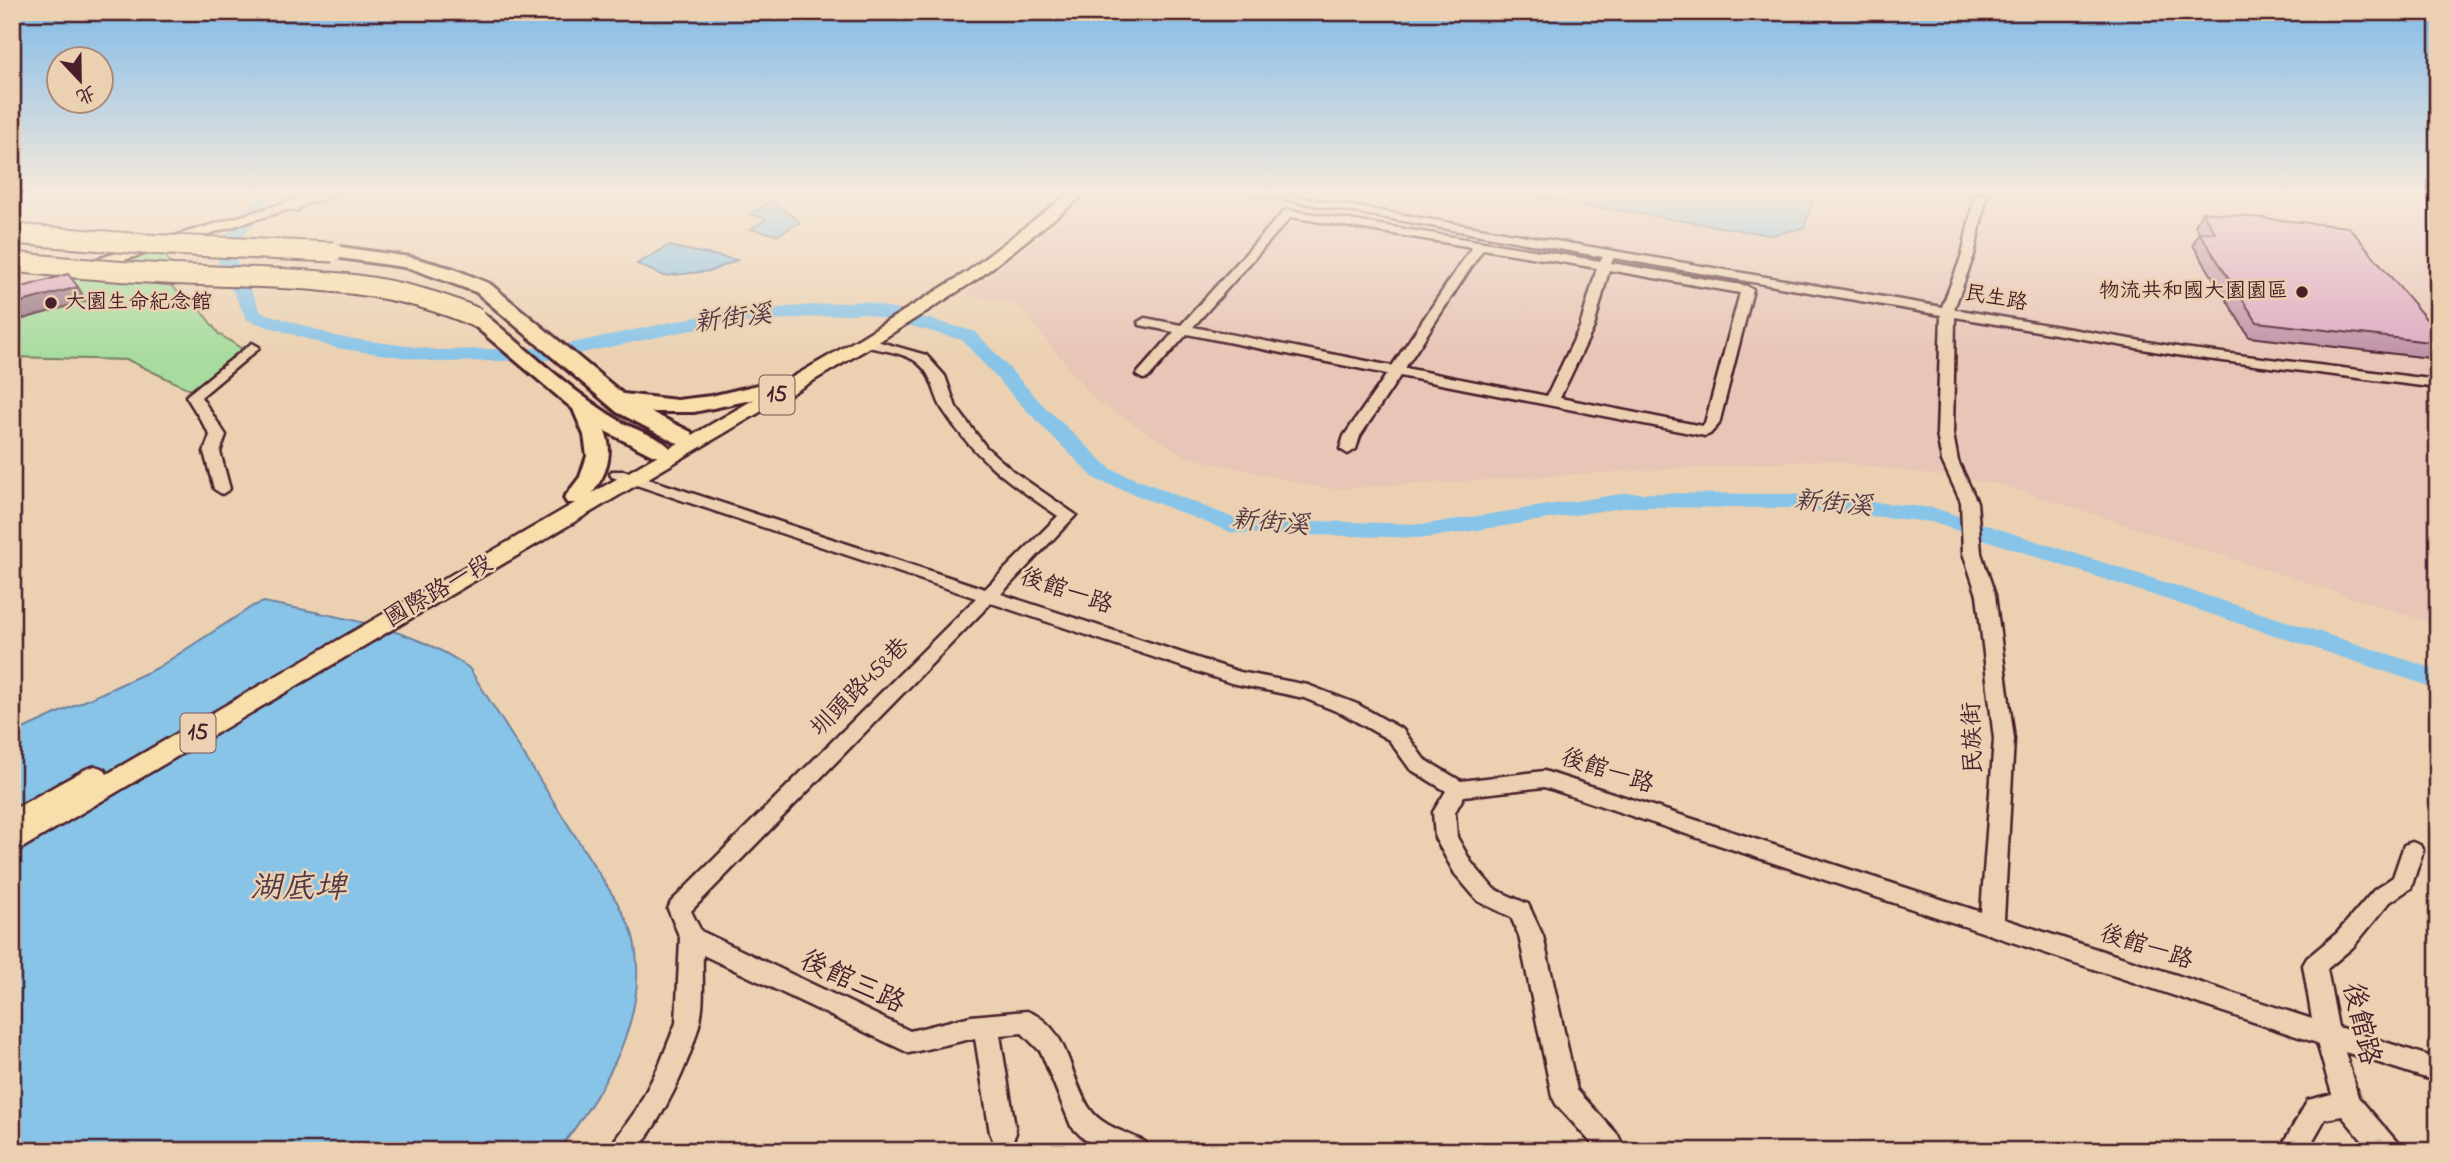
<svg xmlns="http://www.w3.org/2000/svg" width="2450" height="1163" font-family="'Indie Flower','LXGW WenKai TC',sans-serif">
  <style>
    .built { fill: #e7c5b7 }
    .green { fill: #a7dc9e; stroke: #787e64; stroke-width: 2 }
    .water { fill: #88c4e8; stroke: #6f829c; stroke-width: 2 }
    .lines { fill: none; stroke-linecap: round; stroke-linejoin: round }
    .river { fill: #88c4e8; fill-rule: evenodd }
    .minor-casing { stroke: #4a1f2b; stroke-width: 5 }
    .major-casing { stroke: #4a1f2b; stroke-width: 5 }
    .highway-casing { stroke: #4a1f2b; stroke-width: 6 }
    .minor { fill: #ebd1b2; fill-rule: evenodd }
    .major { fill: #f8deab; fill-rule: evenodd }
    .highway { fill: #f8deab; fill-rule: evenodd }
    .highway-bridge-casing { stroke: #4a1f2b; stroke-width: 23; stroke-linecap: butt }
    .highway-bridge { stroke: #f8deab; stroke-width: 19 }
    .wall { fill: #bf91a8; stroke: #4a1f2b; stroke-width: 2 }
    .shaded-wall { fill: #9b7688; stroke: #4a1f2b; stroke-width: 2 }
    .building { fill: #dea9c3; stroke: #4a1f2b; stroke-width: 2 }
    .poi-dot { fill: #4a1f2b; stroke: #ebd1b2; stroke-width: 2.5 }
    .labels { text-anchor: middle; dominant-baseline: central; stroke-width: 5; stroke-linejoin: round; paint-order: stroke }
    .far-poi-label { font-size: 21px; fill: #4a1f2b; stroke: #ebd1b2; text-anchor: end }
    .far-street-label { font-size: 21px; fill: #4a1f2b; stroke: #ebd1b2 }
    .shield { fill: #ebd1b2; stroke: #7a5454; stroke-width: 2 }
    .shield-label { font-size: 23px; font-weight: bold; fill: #4a1f2b }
    .street-label { font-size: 24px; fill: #4a1f2b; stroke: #ebd1b2 }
    .water-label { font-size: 26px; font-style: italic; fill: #533847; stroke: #ebd1b2 }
    .near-street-label { font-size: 28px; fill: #4a1f2b; stroke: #ebd1b2 }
    .near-water-label { font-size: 32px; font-style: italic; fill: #533847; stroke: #ebd1b2 }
  </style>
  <rect width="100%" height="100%" fill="#ebd1b2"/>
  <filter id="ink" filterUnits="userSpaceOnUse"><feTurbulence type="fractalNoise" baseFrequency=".0143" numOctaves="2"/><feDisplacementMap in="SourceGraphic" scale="14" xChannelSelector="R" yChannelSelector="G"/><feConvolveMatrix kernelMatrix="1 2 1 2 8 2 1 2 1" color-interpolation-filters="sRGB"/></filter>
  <g filter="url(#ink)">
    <path class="built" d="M1096,194H2438V625L1999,484L1824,460L1328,489L1187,457L1094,399L1018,305L966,293Z"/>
    <path class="green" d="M160,247L173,267L167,283L200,309L219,334L244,350L193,391L128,360L12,357V294L72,272Z"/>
    <g class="water">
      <path d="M1516,194H1815L1804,228L1771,235Z"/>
      <path d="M772,201L800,222L778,235L750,229L767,219L749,214Z"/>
      <path d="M668,246L737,260L711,271L664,276L637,264Z"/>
      <path d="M264,602C332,616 412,626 469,668L617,902C622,913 630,924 633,936C652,1016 604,1091 558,1151H12V734L157,668L253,606Z"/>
    </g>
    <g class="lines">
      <path class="river" d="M258,194H274L232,252L261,312L339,337L438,350L548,348L715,313L864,301L976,332L1041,403L1111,469L1236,519L1426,524L1627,493L1790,494L1934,508L2438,670V689L1931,522L1790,508L1627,507L1426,538L1233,533L1095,479L1027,411L962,340L863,313L715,325L548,360L438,362L336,348L247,320L245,316L214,252Z"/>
      <defs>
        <g id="minor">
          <path d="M300,194H312L298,210H290L288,208Z"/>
          <path d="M1253,194H1280L1942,307L1962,255L1975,194H1987L1974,255L1954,309L2183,348L2438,380V388L2183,356L1955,317L1953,434L1958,461L1977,502L1981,553L1995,595L2014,739L2004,919L2312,1019L2303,965L2307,958L2337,933L2374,890L2393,877L2404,845L2412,842L2420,845L2423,851L2411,888L2390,902L2353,947L2327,969L2338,1027L2438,1059V1082L2345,1052L2358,1097L2397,1142L2401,1151H2371L2342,1116L2325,1119L2307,1151H2279L2308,1100L2332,1094L2317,1043L1544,787L1464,796L1455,812L1457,837L1471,862L1494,889L1528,904L1543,936L1577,1090L1618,1135L1622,1144L1620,1151H1594L1595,1147L1556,1104L1552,1096L1519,936L1511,917L1478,901L1455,874L1435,838L1433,812L1446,791L1410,769L1389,740L1343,714L1304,698L1231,683L991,603L691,911L701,931L910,1031L971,1016L1027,1011C1070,1027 1068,1076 1090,1109C1101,1126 1128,1133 1145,1142L1149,1151H1108L1084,1139L1071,1126L1041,1052L1022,1033L1000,1035L1016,1133L1012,1142L1003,1145L994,1142L990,1133L975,1038L909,1053L703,955C702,977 705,1004 699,1025C687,1070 664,1115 637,1151H607L637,1109L659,1066L676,1023L680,938L668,909L671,902L976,598L612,477L610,474L612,471H624L985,589L1058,516C1011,484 974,458 943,410C933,394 934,376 918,363C905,352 877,350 861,345V339L866,338L926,355L945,376L956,407L986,447L1014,472L1076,515L1001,594L1240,672L1308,685L1357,704L1403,730L1424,759L1461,781L1544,771L1981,912L1994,739L1977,595L1963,553L1961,502L1942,461L1937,434L1941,315L1614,258L1611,263L1747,286L1753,290L1719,424L1710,434L1705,436L1400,376L1360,436L1356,449L1348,454L1340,449L1344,436L1387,374L1187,334L1148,378L1143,379L1136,375L1174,332L1140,325L1138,322L1145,318L1181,325L1284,211L1288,210L1600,261L1603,257ZM1291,217L1472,247L1392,366L1193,327ZM1483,249L1597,268L1580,327L1547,396L1405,368ZM1609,270L1740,293L1705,423L1702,426L1560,398L1594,327Z"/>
          <path d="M252,343L259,347L257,350L201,397L226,435L220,452L230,489L222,494L214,489L204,452L210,435L186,396Z"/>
        </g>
        <g id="major">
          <path d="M315,194H338L82,273H70L68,270L70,267Z"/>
          <path d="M1068,194H1085L979,278L872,346L12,854V810L86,769L95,766L104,769L107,774L860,338L967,272Z"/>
        </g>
        <g id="highway">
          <path d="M333,246L410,257L454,269L490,284L623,394L677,400L711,396L762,384L773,391L770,396L694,412H651L691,432L694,437L683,444L675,442L617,412L476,292L410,268L327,256L324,252Z"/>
          <path d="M477,312L484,314C530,351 573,394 625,424C638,431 663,438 672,450L668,455H652L605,431C616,460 602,481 585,503H567L564,498L580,477L587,456L584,435L573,409L470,322L467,318L470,314Z"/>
        </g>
      </defs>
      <use href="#minor" class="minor-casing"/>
      <use href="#major" class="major-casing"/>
      <use href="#highway" class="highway-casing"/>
      <use href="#minor" class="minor"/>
      <use href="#major" class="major"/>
      <use href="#highway" class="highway"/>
      <defs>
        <g id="highway-bridge">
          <path d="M12,234L144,244L333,252"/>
          <path d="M12,262C79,269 147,274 215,276C306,279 393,280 477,318"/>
        </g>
      </defs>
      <use href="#highway-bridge" class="highway-bridge-casing"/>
      <use href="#highway-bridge" class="highway-bridge"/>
    </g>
    <path class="wall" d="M2202,212L2438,333V359L2249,337L2193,245L2199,232L2195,226Z"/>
    <path class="shaded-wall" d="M78,287L86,301L23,319L14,304Z"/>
    <g class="building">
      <path d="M2202,212L2349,227L2438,333V343L2257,322L2199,232L2215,233Z"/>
      <path d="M68,274L78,287L14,304L12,300V290Z"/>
    </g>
  </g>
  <linearGradient id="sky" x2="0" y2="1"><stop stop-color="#81bae8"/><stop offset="0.54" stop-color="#f6eadc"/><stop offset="1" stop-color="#f6eadc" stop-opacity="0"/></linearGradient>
  <rect width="2450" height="357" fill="url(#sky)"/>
  <g class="poi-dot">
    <circle cx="2302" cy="292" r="7"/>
    <circle cx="51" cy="303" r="7"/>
  </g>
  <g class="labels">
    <g class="far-poi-label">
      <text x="2288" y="292">物流共和國大園園區</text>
      <text x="65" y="303" text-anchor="start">大園生命紀念館</text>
    </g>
    <g class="far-street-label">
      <text transform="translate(1996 299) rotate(10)">民生路</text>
    </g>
    <g class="shield">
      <rect x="759.5" y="375.5" width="35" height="39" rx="5"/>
      <rect x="180.5" y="713.5" width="35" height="39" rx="5"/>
    </g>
    <g class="shield-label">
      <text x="777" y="395">15</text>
      <text x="198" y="733">15</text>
    </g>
    <g class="street-label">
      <text transform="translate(439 592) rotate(-30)">國際路一段</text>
      <text transform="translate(1066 592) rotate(19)">後館一路</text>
      <text transform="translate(861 688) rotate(-45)">圳頭路458巷</text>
      <text transform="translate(1974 738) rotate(-92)">民族街</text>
      <text transform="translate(1607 772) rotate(18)">後館一路</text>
      <text transform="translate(2146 948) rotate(18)">後館一路</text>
    </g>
    <g class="water-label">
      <text transform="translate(733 320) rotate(-7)">新街溪</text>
      <text transform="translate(1833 505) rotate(5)">新街溪</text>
      <text transform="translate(1270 524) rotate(5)">新街溪</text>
    </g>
    <g class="near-street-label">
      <text transform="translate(852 983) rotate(25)">後館三路</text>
      <text transform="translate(2360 1024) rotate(77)">後館路</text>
    </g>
    <g class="near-water-label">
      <text x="298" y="889">湖底埤</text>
    </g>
  </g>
  <rect width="2450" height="1163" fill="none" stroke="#ebd1b2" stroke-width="42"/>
  <rect x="21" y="21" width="2408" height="1121" fill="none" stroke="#4a1f2b" stroke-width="2.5" filter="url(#ink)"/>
  <g transform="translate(80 80) rotate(158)"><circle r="33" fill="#ebd1b2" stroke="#ab8a7c" stroke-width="2"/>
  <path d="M0-5L12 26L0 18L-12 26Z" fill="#4a1f2b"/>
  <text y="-10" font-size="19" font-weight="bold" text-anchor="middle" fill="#4a1f2b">北</text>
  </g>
</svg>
